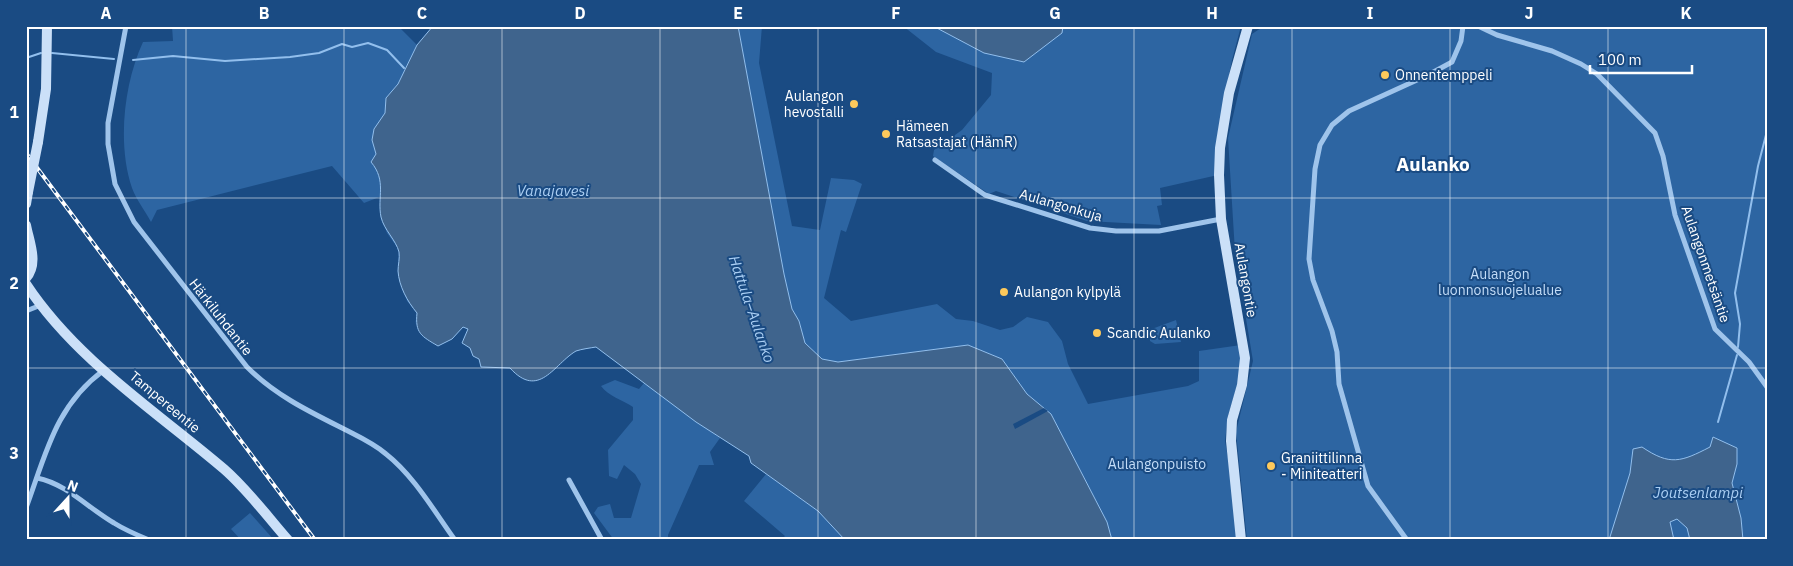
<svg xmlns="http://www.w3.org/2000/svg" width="1793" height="566" font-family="'IBM Plex Sans',sans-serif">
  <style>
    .green { fill: #2d65a2 }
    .water { fill: #3f648d; stroke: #92bfed }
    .pier { fill: #1a4b83 }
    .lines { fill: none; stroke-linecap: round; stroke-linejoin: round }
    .stream { stroke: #92bfed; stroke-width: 2 }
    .street { stroke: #9fc4eb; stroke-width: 5 }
    .secondary { stroke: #cbe0f8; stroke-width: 10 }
    .rail-casing { stroke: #fff; stroke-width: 4 }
    .rail { stroke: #1a4b83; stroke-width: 2; stroke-dasharray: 5.5; stroke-linecap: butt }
    .secondary-bridge { stroke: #cbe0f8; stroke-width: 10 }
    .grid { fill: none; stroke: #fff; stroke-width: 1; stroke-opacity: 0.55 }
    .poi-dot { fill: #fdc95b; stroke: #1a4b83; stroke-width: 2 }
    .labels { text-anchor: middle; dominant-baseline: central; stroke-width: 4; stroke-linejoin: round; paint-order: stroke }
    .poi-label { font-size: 14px; fill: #fff; stroke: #1a4b83; text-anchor: start }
    .street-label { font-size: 14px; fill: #fff; stroke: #1a4b83 }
    .park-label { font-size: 14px; fill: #c4ddf8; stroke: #1a4b83 }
    .water-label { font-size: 15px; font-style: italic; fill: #aacef3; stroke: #1a4b83 }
    .district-label { font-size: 19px; font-weight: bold; fill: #fff; stroke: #1a4b83 }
    .neatline { fill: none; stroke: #fff; stroke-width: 2 }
    .grid-label { font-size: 16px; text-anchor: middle; font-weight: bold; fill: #fff }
  </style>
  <rect width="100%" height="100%" fill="#1a4b83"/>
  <g class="green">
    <path d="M172,26H398L417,45L398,84L386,98L431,267L415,325L417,313L407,301L398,274L399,250L387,233L381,217L382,196L364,203L332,166L157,210L151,222C145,211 136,199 132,188C117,144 124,83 143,42L173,41Z"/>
    <path d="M738,26H762L759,63L792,226L820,230L831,178L854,180L862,184L846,232L841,230L824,298L851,321L937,304L956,319L973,321L1000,330L1013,327L1027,317L1048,322L1062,341L1068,364L1088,404L1188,386L1199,381V351L1241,345L1239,379L1228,416L1225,441L1234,491L1237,540H1112L1107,522L1051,414L1027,394L1002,359L968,345L838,362L822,359L805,343L799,321L792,309L784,274Z"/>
    <path d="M903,26H933L984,53L1061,33L1063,26H1241L1232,60L1217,137L1218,175L1160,188L1162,205L1157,206L1161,225L1087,221L996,191L989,194L933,156L934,150L962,130L991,95L992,73L936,52Z"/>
    <path d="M1264,26H1767V540H1247L1236,432L1253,361L1235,252L1228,138L1252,34Z"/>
    <path d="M1176,320L1181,342L1155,344L1150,341L1149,330Z"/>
    <path d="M615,380L639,389L644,383L720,438L710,452L714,465H699L668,535V540H614L594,513L598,507L610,504L614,518H631L641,484L635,474L624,465L617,479L609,476L608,450L633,420V407C623,400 608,396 601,386Z"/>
    <path d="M766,474L818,511L845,540H781L785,536L744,501Z"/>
    <path d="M250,513L274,540H241L231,529Z"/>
  </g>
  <g class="water">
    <path d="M433,26H738L784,274L792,309L799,321L805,343L822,359L838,362L968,345L1002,359L1027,394L1051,414L1107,522L1112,540H845L818,511L751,463L749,456L696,422L596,347C590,348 582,349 576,351C554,364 539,400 510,368L481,367L479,359L473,356L470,348L462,343L468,329L463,327L452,339L438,346C421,336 415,333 417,313C407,301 399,286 398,271C398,265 400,258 399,252C396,240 384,230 381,217C377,197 387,181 371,162L376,154L372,140L374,129L385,113L386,98L398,84L417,45Z"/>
    <path d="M933,26H1063L1062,33L1024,62L984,53Z"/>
    <path d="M1713,437L1737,448V464L1732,483L1741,518L1743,540H1690L1687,528L1677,519L1670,522L1674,540H1609L1630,473L1633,449L1642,447C1670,466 1681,462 1710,447Z"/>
  </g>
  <path class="pier" d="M1044,408L1048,411L1015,429L1013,424Z"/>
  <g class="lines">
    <g class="stream">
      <path d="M52,53L114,59"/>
      <path d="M26,58L41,53"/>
      <path d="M133,60L173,56L225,61L290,57L319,53L342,44L352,47L368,43L387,50L404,68"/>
      <path d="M1738,347L1740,324L1735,293L1758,166L1767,131"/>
      <path d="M1718,422L1737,355"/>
    </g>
    <g class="street">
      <path d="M126,26L108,123V144L115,184L134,222L247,367C274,394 306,410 340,427C355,435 372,442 386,454C414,476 434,511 455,540"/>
      <path d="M1478,26L1497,35L1552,51L1581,64L1597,74L1655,133L1663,156L1675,215L1715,329L1749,362L1767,387"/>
      <path d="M935,160L985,195L1090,228L1116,231H1159L1221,219"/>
      <path d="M26,311L41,305"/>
      <path d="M37,478C67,484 88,508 114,523C125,530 137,535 149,540"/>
      <path d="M569,480L602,540"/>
      <path d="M26,508C46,454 55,406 104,370"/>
      <path d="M1407,540L1368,486L1339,384L1337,352L1332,331L1313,280L1309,259L1315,169L1320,145L1332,125L1349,111L1428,75L1452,62L1461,41L1463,26"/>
    </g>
    <g class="secondary">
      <path d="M38,142L46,89L47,26"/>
      <path d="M26,204L28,192"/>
      <path d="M26,225C29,242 39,263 26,278"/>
      <path d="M26,284C76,360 156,411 224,469C248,490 267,516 288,540"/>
      <path d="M1241,540L1231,441L1232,420L1242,385L1245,358L1221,219L1219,175L1220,148L1229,93L1248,26"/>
    </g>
    <defs>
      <path id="rail" d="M26,153L315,540"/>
    </defs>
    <use href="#rail" class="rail-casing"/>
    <use href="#rail" class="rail"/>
    <path class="secondary-bridge" d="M28,192L38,142"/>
  </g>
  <path class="grid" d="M186,26V540M344,26V540M502,26V540M660,26V540M818,26V540M976,26V540M1134,26V540M1292,26V540M1450,26V540M1608,26V540M26,198H1767M26,368H1767"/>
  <g class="poi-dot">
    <circle cx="1385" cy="75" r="5"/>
    <circle cx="854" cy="104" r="5"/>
    <circle cx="886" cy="134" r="5"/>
    <circle cx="1004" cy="292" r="5"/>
    <circle cx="1097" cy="333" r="5"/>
    <circle cx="1271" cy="466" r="5"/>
  </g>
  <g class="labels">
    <g class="poi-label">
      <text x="1395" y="75">Onnentemppeli</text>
      <text x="844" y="96" text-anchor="end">Aulangon<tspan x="844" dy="16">hevostalli</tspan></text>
      <text x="896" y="126">Hämeen<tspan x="896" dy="16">Ratsastajat (HämR)</tspan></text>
      <text x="1014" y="292">Aulangon kylpylä</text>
      <text x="1107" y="333">Scandic Aulanko</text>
      <text x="1281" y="458">Graniittilinna<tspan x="1281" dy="16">- Miniteatteri</tspan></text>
    </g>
    <g class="street-label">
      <text transform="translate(1061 205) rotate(16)">Aulangonkuja</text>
      <text transform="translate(1706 264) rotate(71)">Aulangonmetsäntie</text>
      <text transform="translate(1246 280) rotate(80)">Aulangontie</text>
      <text transform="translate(221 317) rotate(52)">Härkiluhdantie</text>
      <text transform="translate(165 402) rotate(40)">Tampereentie</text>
    </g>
    <g class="park-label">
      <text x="1500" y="274">Aulangon<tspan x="1500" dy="16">luonnonsuojelualue</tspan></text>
      <text x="1157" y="464">Aulangonpuisto</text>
    </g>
    <g class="water-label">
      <text x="553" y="190">Vanajavesi</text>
      <text transform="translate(752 309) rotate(71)">Hattula–Aulanko</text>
      <text x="1698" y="492">Joutsenlampi</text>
    </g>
    <g class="district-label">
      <text x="1433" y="164">Aulanko</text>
    </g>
  </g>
  <rect width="1793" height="566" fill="none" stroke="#1a4b83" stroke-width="55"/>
  <g transform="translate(68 498) rotate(21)" stroke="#1a4b83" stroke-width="4" paint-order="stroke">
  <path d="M0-4L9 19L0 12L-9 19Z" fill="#ffffff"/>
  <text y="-8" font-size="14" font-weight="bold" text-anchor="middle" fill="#ffffff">N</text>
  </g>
  <path d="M1590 65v8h102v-8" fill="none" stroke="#ffffff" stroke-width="2.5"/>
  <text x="1598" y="65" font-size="15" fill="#ffffff" stroke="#1a4b83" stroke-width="4" paint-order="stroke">100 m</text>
  <rect x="28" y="28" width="1738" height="510" class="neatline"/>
  <g class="grid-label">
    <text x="106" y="19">A</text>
    <text x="264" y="19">B</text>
    <text x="422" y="19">C</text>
    <text x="580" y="19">D</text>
    <text x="738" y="19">E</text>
    <text x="896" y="19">F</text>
    <text x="1055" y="19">G</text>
    <text x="1212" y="19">H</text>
    <text x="1370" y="19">I</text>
    <text x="1529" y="19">J</text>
    <text x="1686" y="19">K</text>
    <text x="14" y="118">1</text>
    <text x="14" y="289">2</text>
    <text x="14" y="459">3</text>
  </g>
</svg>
